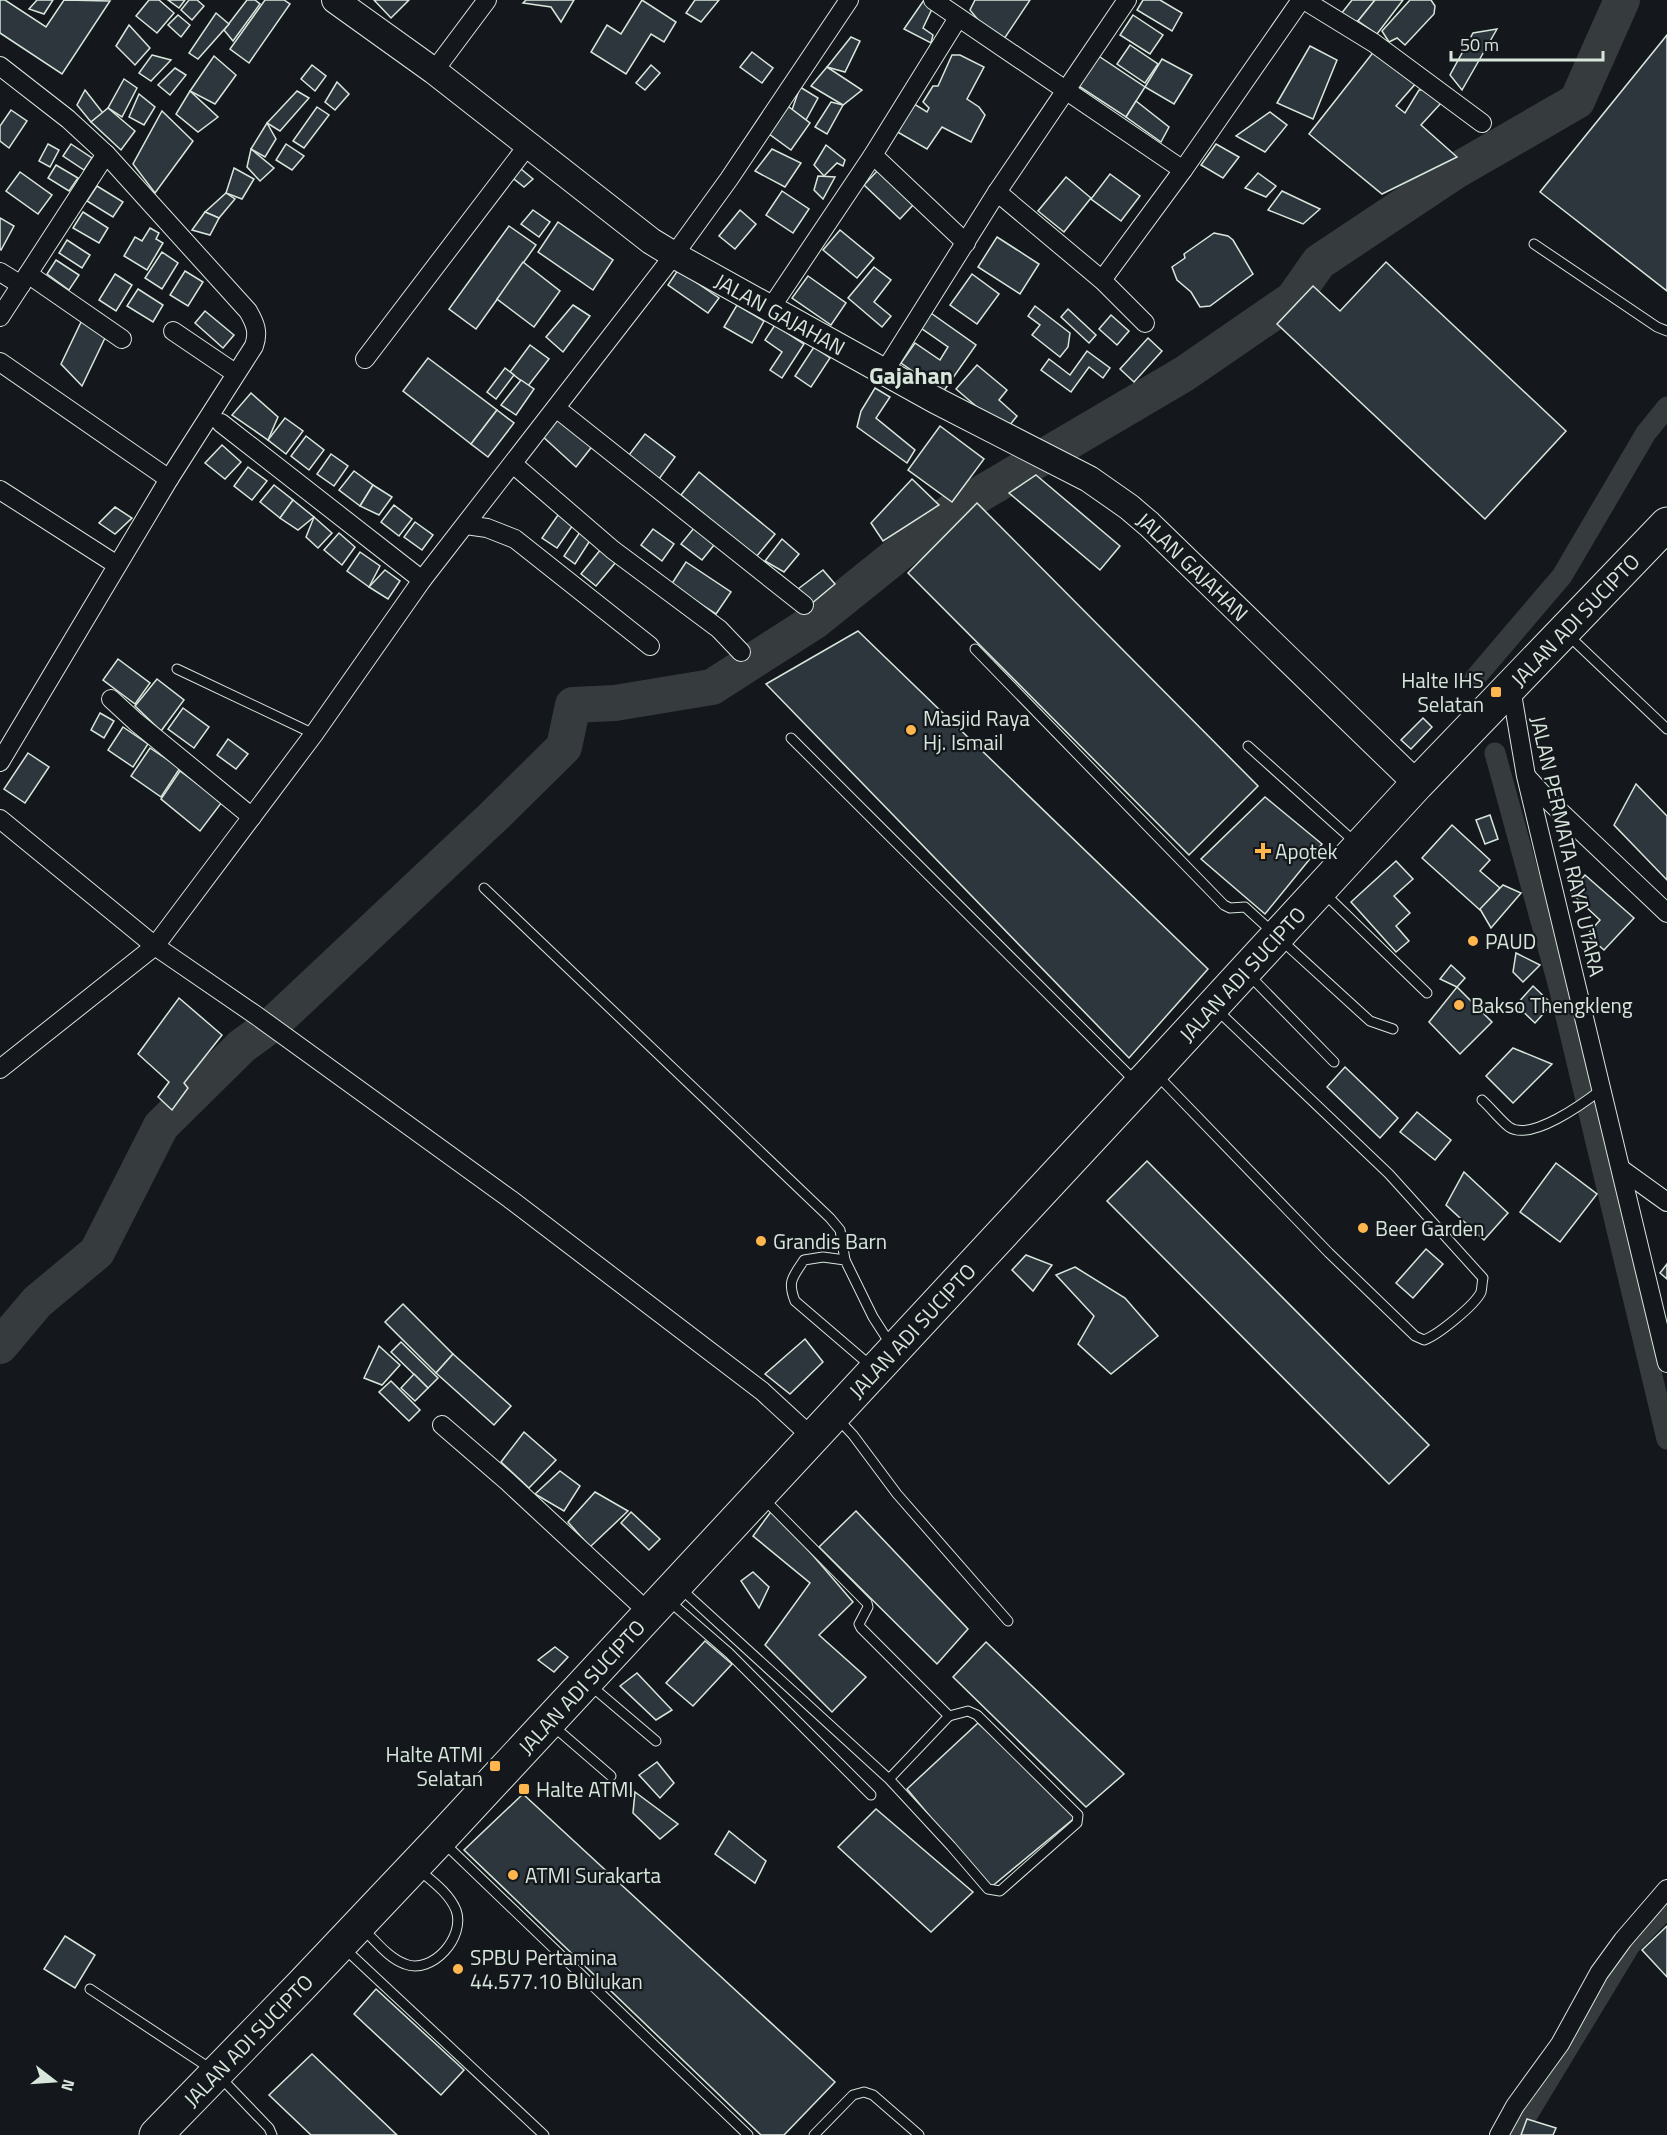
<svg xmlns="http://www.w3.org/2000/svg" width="1667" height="2135" font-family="'Titillium Web',sans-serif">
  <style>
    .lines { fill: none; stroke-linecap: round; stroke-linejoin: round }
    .canal { stroke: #363b3e; stroke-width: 21 }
    .river { stroke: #363b3e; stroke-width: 36 }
    .building { fill: #2c363c; stroke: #d8e6dc; stroke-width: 1.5 }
    .lane-casing { stroke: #d8e6dc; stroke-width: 11 }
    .street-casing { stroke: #d8e6dc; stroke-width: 20 }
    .secondary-casing { stroke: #d8e6dc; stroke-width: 28 }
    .highway-casing { stroke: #d8e6dc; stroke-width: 35 }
    .lane { stroke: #14181c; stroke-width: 9 }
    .street { stroke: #14181c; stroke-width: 18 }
    .secondary { stroke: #14181c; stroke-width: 26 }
    .highway { stroke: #14181c; stroke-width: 33 }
    .poi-dot { fill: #ffb74d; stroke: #14181c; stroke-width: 2 }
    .labels { text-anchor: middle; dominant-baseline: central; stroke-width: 4.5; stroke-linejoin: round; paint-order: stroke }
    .street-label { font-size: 21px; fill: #d8e6dc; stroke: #14181c }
    .poi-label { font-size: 21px; fill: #d8e6dc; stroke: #14181c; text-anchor: start }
    .quarter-label { font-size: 24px; font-weight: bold; fill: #d8e6dc; stroke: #14181c }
  </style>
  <rect width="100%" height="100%" fill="#14181c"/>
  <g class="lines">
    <g class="canal">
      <path d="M1475,678L1562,576L1646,433L1667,407"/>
      <path d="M1495,753L1559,987L1667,1439"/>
      <path d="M1515,2135L1630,1945L1667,1908"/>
    </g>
    <path class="river" d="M0,1346L37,1302L97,1252L161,1126L242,1046L275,1022L494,816L564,747L573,705L615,703L712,687L815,621L953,510L1184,374L1293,299L1319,262L1454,172L1577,101L1622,0"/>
  </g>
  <g class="building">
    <path d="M0,0H5L46,27L64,0L110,1L62,74L0,33Z"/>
    <path d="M37,0H53L44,14L29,9Z"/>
    <path d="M149,0H159L174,13L157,33L136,16Z"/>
    <path d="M168,0H185L179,8Z"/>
    <path d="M189,0H197L204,6L192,20L181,10Z"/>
    <path d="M247,0H255L260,4L233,41L224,30Z"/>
    <path d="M265,0H284L290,4L249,63L230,49Z"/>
    <path d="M374,0H409L391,18Z"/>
    <path d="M526,0H574L561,22L551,7L523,3Z"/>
    <path d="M642,0L676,22L664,42L651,34L626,74L591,52L607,25L621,34Z"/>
    <path d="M695,0H719L701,22L686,13Z"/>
    <path d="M924,0L933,7L923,28L933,35L931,43L904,29Z"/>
    <path d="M975,0H1030L1004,39L979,21L970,10Z"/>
    <path d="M1143,0H1160L1182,13L1172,31L1137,10Z"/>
    <path d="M1352,0H1375L1358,21L1348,23L1341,14Z"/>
    <path d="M1375,0H1403L1377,34L1358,21Z"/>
    <path d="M1410,0H1431L1435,6L1434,14L1405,45L1397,38L1389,42L1382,31Z"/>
    <path d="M216,13L229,24L198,59L189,53Z"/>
    <path d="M178,15L190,25L181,37L168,25Z"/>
    <path d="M1133,15L1163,35L1150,54L1120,35Z"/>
    <path d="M129,25L150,48L135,65L116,46Z"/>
    <path d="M1497,29L1462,90L1450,75L1473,33Z"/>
    <path d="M1667,35V291L1540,192Z"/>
    <path d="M851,37L860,41L845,72L827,67Z"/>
    <path d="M1130,45L1158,64L1145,83L1117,64Z"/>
    <path d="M1310,46L1337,60L1313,119L1277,103Z"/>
    <path d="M1375,50L1417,82L1396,106L1405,113L1419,90H1425L1443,101L1421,125L1457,157L1382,194L1309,134Z"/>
    <path d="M752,52L773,68L762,83L740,67Z"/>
    <path d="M1094,53L1145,87L1126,117L1074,83Z"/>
    <path d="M152,55L171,60L151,81L139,73Z"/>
    <path d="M952,55H960L984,67L967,99L979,107L985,115L971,142L942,127L927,149L894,130L911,102L927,112L929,108L923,102L933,86H938Z"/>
    <path d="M214,56L236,75L215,104L190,91Z"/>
    <path d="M1162,59L1192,75L1174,104L1145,87Z"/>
    <path d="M312,65L326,76L315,91L301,79Z"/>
    <path d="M651,65L660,73L645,90L636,83Z"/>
    <path d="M827,67L862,90L843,105L811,86Z"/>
    <path d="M175,68L186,75L170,95L158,85Z"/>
    <path d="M124,79L137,88L122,117L108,108Z"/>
    <path d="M337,82L349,94L335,110L325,102Z"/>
    <path d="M800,87L818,98L806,120L792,110Z"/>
    <path d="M85,90L103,113L91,122L77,105Z"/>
    <path d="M190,91L218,117L198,132L176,114Z"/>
    <path d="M297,91L309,98L280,131L267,123Z"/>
    <path d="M139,94L155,107L144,125L129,117Z"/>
    <path d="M1136,101L1169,127L1161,142L1126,117Z"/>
    <path d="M831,102L843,105L827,134L815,127Z"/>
    <path d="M785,104L810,123L791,150L765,131Z"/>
    <path d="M317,107L329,115L304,148L293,141Z"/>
    <path d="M108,108L135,131L121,150L91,122Z"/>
    <path d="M11,110L27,121L9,148L0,141V126Z"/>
    <path d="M162,111L193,141L155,193L133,164Z"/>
    <path d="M1270,112L1287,125L1265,152L1236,136Z"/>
    <path d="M267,123L276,139L265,157L251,149Z"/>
    <path d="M48,144L59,150L50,167L39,161Z"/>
    <path d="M71,144L92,158L84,170L63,156Z"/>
    <path d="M286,144L304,156L292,170L276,160Z"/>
    <path d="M1216,144L1239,157L1223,178L1201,165Z"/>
    <path d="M826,145L845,160L843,166L837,163L824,176L814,165Z"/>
    <path d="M251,149L274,168L260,181L247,167Z"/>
    <path d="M772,149L801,163L785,187L755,171Z"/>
    <path d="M515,164L533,179L524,187L509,175Z"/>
    <path d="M56,165L78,178L69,191L48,178Z"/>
    <path d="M234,168L254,179L242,199L226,193Z"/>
    <path d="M878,170L914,204L900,219L864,185Z"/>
    <path d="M20,172L52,195L38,214L6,191Z"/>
    <path d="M1258,173L1276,186L1266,197L1245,188Z"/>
    <path d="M1110,174L1140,196L1121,221L1091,199Z"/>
    <path d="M818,176L835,177L823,199L814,190Z"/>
    <path d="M1066,177L1091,198L1064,232L1038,211Z"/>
    <path d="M97,186L123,202L113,217L87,201Z"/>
    <path d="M782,191L809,209L793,233L766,215Z"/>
    <path d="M1282,191L1320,209L1303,224L1268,210Z"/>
    <path d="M226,193L235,199L219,218L205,212Z"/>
    <path d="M533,210L550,222L539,237L521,224Z"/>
    <path d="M740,210L756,224L735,249L719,236Z"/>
    <path d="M83,212L108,228L99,243L73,228Z"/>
    <path d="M205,212L219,218L210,235L192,230Z"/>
    <path d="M0,218L14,226L1,250L0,249Z"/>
    <path d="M558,222L613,260L593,290L538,252Z"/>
    <path d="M509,226L536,245L476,329L449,309Z"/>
    <path d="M150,228L159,233L156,239L163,243L147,270L124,256L135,237L142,241Z"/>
    <path d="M840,230L874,258L857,278L823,250Z"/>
    <path d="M1214,233L1228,236L1233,240L1253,274L1210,306L1200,307L1191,292L1177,280L1172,267L1185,258L1184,254Z"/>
    <path d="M997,237L1039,264L1020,294L978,267Z"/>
    <path d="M67,240L90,255L82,268L59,253Z"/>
    <path d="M162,252L178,263L162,289L145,278Z"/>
    <path d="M56,260L79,275L69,290L47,274Z"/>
    <path d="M523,262L560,291L534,327L497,299Z"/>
    <path d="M1386,262L1566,431L1485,519L1277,324L1313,286L1340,311Z"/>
    <path d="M874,267L891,280L874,302L891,316L882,327L848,298Z"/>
    <path d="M678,270L719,298L708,313L668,285Z"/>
    <path d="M185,271L203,282L188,306L170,295Z"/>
    <path d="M115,274L132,285L116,311L99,300Z"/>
    <path d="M972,274L999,294L977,324L950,305Z"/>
    <path d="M808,276L846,303L831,325L792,298Z"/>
    <path d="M138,289L163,305L153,322L127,306Z"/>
    <path d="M573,305L590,316L563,352L546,337Z"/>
    <path d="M737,305L764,321L752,343L724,327Z"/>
    <path d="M1035,306L1070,333L1068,347L1060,357L1032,335L1040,325L1028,316Z"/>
    <path d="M1068,309L1096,335L1089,343L1061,317Z"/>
    <path d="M205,311L234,335L223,348L195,323Z"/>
    <path d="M928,311L976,345L943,392L901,363L915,343L940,360L948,347L918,326Z"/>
    <path d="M1111,315L1129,331L1117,345L1099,329Z"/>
    <path d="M83,318L105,338L82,386L61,364Z"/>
    <path d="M775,325L804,344L782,378L770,370L782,352L765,340Z"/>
    <path d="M1148,338L1162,351L1134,382L1120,369Z"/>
    <path d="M530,345L549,359L528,386L510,372Z"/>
    <path d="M814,347L830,358L811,387L795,376Z"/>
    <path d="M1087,351L1110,368L1103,378L1089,367L1071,392L1041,370L1049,359L1070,375Z"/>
    <path d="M428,358L497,410L471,444L403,391Z"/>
    <path d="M977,365L1007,390L999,400L1017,416L1005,431L956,389Z"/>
    <path d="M505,368L514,375L496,399L487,392Z"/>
    <path d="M521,380L534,389L516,415L501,405Z"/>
    <path d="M875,388L890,397L876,418L915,450L907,463L857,427L861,411Z"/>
    <path d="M251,393L278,417L268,440L232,415Z"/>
    <path d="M497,410L514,423L488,457L471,444Z"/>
    <path d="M557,414L594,444L576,467L541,435Z"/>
    <path d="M285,418L303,431L286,454L268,440Z"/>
    <path d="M940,426L984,459L952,502L908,470Z"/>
    <path d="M645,434L675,457L659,479L629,455Z"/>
    <path d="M306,436L324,450L309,470L291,456Z"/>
    <path d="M222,445L241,462L225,479L205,463Z"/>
    <path d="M331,454L348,466L334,486L317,474Z"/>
    <path d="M248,467L267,481L252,500L234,486Z"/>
    <path d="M354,471L373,485L360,506L339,490Z"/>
    <path d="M699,472L775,534L756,557L681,495Z"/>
    <path d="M1036,475L1120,546L1100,570L1009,493Z"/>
    <path d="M912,479L939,505L883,541L871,523Z"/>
    <path d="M274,485L293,500L280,518L260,502Z"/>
    <path d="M373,485L392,497L379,515L360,506Z"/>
    <path d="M293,500L314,517L298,530L280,518Z"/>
    <path d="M977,503L1258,786L1189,855L908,573Z"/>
    <path d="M394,505L412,519L399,536L381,522Z"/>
    <path d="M115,507L132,518L115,534L99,523Z"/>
    <path d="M558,515L573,525L557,548L542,538Z"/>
    <path d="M314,517L332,533L318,548L306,537Z"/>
    <path d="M415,522L433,535L422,550L404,537Z"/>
    <path d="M694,528L714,545L702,560L681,544Z"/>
    <path d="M653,529L674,544L662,561L641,545Z"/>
    <path d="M580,532L591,539L575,564L564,556Z"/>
    <path d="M339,533L355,547L342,565L324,550Z"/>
    <path d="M782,539L799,554L784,572L765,561Z"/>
    <path d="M601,549L616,562L596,586L581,574Z"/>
    <path d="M360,552L380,566L369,587L347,571Z"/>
    <path d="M686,562L731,592L716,614L671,585Z"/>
    <path d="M385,570L400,581L388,599L369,587Z"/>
    <path d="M823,570L835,584L811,604L798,589Z"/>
    <path d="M858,631L1208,969L1129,1058L766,684Z"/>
    <path d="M118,659L150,683L135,704L103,680Z"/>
    <path d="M157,679L184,700L161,731L135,706Z"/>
    <path d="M183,708L209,727L194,748L168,729Z"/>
    <path d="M100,713L114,721L104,738L91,730Z"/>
    <path d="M1423,718L1432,727L1411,749L1401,740Z"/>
    <path d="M123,727L148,744L133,767L108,750Z"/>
    <path d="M228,739L248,754L236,769L217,755Z"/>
    <path d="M150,748L180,768L161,797L131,776Z"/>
    <path d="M28,753L49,767L25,803L4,789Z"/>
    <path d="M180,771L222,802L200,831L161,799Z"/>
    <path d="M1636,784L1667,816V880L1614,825Z"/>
    <path d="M1265,797L1322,844L1265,914L1201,859Z"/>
    <path d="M1490,815L1498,839L1485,844L1476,820Z"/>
    <path d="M1452,825L1490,860L1480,871L1500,888L1480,910L1422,858Z"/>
    <path d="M1396,861L1413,879L1394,896L1410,913L1396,926L1409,941L1396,952L1351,902Z"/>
    <path d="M1585,875L1634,918L1604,950L1587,935L1600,920L1570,892Z"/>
    <path d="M1503,885L1521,893L1491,928L1480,909Z"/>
    <path d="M1516,953L1540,965L1523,982L1513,972Z"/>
    <path d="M1451,965L1465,978L1457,987L1440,979Z"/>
    <path d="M1533,986L1552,1004L1535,1023L1516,1005Z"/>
    <path d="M1457,987L1492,1022L1460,1054L1429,1022Z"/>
    <path d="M179,998L222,1035L184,1083L188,1088L172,1110L158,1097L169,1082L138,1054Z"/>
    <path d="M1513,1048L1552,1064L1513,1103L1486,1076Z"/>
    <path d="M1345,1067L1398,1118L1380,1138L1327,1087Z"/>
    <path d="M1417,1112L1451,1140L1435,1160L1400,1132Z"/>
    <path d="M1147,1161L1429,1445L1389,1484L1107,1201Z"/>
    <path d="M1556,1163L1597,1194L1560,1242L1520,1212Z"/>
    <path d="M1464,1172L1508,1213L1484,1240L1446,1205Z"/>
    <path d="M1426,1249L1443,1264L1413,1298L1396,1283Z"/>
    <path d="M1026,1255L1052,1265L1033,1291L1012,1270Z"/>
    <path d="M1667,1264V1279L1660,1273Z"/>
    <path d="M1075,1267L1125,1298L1158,1336L1111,1374L1078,1344L1094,1316L1056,1275Z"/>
    <path d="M403,1304L453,1354L436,1373L385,1322Z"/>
    <path d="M805,1339L823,1362L790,1394L765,1374Z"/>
    <path d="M401,1342L438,1378L428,1388L391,1352Z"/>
    <path d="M379,1346L400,1365L382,1385L364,1378Z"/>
    <path d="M453,1354L511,1406L494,1425L436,1373Z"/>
    <path d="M414,1374L428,1388L415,1401L401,1388Z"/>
    <path d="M391,1381L420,1410L409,1421L379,1392Z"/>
    <path d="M524,1432L556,1460L529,1488L501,1462Z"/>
    <path d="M560,1471L580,1486L564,1511L535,1494Z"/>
    <path d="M595,1492L628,1511L590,1547L568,1522Z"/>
    <path d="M773,1509L853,1602L819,1635L866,1677L832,1712L765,1645L810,1583L753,1536Z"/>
    <path d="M856,1511L968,1629L937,1664L819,1547Z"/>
    <path d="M631,1512L660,1539L649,1550L621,1523Z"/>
    <path d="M753,1572L769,1587L759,1608L741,1581Z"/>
    <path d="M705,1641L732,1664L693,1706L666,1683Z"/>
    <path d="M986,1642L1124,1774L1086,1807L953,1677Z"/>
    <path d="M555,1647L568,1657L554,1672L538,1660Z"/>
    <path d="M637,1673L672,1710L656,1720L620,1686Z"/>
    <path d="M978,1723L1077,1816L990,1888L907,1789Z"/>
    <path d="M657,1762L674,1783L660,1798L639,1775Z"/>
    <path d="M635,1792L678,1824L660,1839L633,1813Z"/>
    <path d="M523,1794L835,2082L784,2135H761L464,1850Z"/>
    <path d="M876,1809L973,1892L931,1932L838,1847Z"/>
    <path d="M729,1831L766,1861L755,1883L715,1854Z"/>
    <path d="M1667,1926V1977L1642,1950Z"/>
    <path d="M65,1936L95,1955L75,1988L44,1969Z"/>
    <path d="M376,1989L464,2070L441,2095L354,2014Z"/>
    <path d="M312,2054L397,2135H311L269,2095Z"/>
    <path d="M1527,2119L1556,2128L1553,2135H1521Z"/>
  </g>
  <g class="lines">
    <defs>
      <g id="lane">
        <path d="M1534,244L1657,327L1667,331"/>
        <path d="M1569,636L1667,729"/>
        <path d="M975,649L1224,905L1230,908L1245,907L1370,1021L1393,1029"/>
        <path d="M177,669L314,734"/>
        <path d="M791,738L1136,1082"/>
        <path d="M1248,746L1356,843"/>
        <path d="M484,888L830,1218L840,1230L845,1260"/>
        <path d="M1323,892L1427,993"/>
        <path d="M1250,976L1334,1062"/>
        <path d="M1157,1075L1329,1253L1415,1336L1424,1340C1438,1335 1475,1305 1481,1292C1482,1288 1482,1282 1483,1278L1389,1174L1217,1010"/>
        <path d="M1482,1100C1491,1108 1500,1120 1509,1127C1531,1142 1584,1103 1602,1089"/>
        <path d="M872,1367L795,1301C787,1281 793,1277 804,1260L823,1257L845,1260L873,1317L891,1345"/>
        <path d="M838,1419L853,1435L897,1494L1008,1621"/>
        <path d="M763,1498L867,1603L868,1607L859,1624L861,1628L949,1716"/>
        <path d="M680,1588L889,1779L951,1846L988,1889L1000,1891L1077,1823L1078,1815L977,1715L968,1711L949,1716L889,1779"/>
        <path d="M668,1600L729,1653L871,1795"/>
        <path d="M590,1685L656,1741"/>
        <path d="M552,1725L611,1776"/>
        <path d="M444,1843L748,2135"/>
        <path d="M362,1928C375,1940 388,1958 405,1964C432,1975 466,1937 456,1910C449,1893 432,1881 418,1869"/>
        <path d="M344,1948L544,2135"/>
        <path d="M90,1989L211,2069"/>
        <path d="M221,2078L269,2128L272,2135"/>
        <path d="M814,2135L853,2095L864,2092L873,2095L919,2135"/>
      </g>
      <g id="street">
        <path d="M933,0L1183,170"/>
        <path d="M1304,0L1374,43L1482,123"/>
        <path d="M0,66L68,119L106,154L248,311C255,323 259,332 254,346L169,479L0,762"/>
        <path d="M434,71L487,0"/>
        <path d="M873,155L966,243"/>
        <path d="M997,192L1102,280L1145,323"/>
        <path d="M0,272L21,285"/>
        <path d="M28,274L122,339"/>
        <path d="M1102,280L1183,170L1301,0"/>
        <path d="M770,309L873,155L958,18"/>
        <path d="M0,317L106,154"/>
        <path d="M173,331L235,373"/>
        <path d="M365,359L528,145"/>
        <path d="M0,362L169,479"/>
        <path d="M884,372L997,192L1127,0"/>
        <path d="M556,408L804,605"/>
        <path d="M221,423L422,580"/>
        <path d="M513,464L613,550L719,629L741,652"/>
        <path d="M0,490L117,565"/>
        <path d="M466,525L487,528L515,539L650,646"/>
        <path d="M1511,688L1526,776L1667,1363"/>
        <path d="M111,699L136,722L252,817"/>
        <path d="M1527,777L1549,801L1667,913"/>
        <path d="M0,819L155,946L257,1016L510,1199L762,1391L813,1438"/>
        <path d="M0,1069L155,946L314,734L422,580L674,255L729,179L849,0"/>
        <path d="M1621,1169L1667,1202"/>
        <path d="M442,1425L508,1482L649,1613"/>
        <path d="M1499,2135L1515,2106L1560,2044L1599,1973L1623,1940L1667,1889"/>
      </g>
      <g id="secondary">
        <path id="s1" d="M335,0L434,71L651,241L674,255L935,400L1089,479L1129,507L1149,524L1417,784"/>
      </g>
      <g id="highway">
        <path id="s2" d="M156,2135L300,1987L440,1839L1153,1071L1417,784L1667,524"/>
      </g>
    </defs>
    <use href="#lane" class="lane-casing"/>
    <use href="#street" class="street-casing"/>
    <use href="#secondary" class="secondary-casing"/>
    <use href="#highway" class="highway-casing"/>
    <use href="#lane" class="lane"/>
    <use href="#street" class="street"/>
    <use href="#secondary" class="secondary"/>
    <use href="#highway" class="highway"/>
  </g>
  <g class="poi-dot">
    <rect x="1490" y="686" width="12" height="12" rx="3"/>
    <circle cx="911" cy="730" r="6"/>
    <path d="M1260 842h6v6h6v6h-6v6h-6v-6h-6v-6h6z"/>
    <circle cx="1473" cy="941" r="6"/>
    <circle cx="1459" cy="1005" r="6"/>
    <circle cx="1363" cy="1228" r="6"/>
    <circle cx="761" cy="1241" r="6"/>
    <rect x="489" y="1760" width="12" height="12" rx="3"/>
    <rect x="518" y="1783" width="12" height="12" rx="3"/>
    <circle cx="513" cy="1875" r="6"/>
    <circle cx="458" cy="1969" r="6"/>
  </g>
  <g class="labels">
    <g class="street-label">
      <text stroke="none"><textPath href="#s1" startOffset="546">JALAN GAJAHAN</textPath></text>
      <text stroke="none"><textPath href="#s1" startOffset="1032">JALAN GAJAHAN</textPath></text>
      <text stroke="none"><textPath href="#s2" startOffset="2076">JALAN ADI SUCIPTO</textPath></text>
      <text transform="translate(1568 846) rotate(77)">JALAN PERMATA RAYA UTARA</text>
      <text stroke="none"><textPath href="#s2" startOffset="1590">JALAN ADI SUCIPTO</textPath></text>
      <text stroke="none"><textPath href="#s2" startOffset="1104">JALAN ADI SUCIPTO</textPath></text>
      <text stroke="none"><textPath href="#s2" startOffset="618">JALAN ADI SUCIPTO</textPath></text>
      <text stroke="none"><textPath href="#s2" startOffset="132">JALAN ADI SUCIPTO</textPath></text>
    </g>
    <g class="poi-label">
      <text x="1484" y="680" text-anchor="end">Halte IHS<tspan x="1484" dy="24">Selatan</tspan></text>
      <text x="923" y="718">Masjid Raya<tspan x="923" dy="24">Hj. Ismail</tspan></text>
      <text x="1275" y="851">Apotek</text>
      <text x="1485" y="941">PAUD</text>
      <text x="1471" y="1005">Bakso Thengkleng</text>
      <text x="1375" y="1228">Beer Garden</text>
      <text x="773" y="1241">Grandis Barn</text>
      <text x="483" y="1754" text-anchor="end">Halte ATMI<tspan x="483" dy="24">Selatan</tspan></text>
      <text x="536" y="1789">Halte ATMI</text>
      <text x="525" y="1875">ATMI Surakarta</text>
      <text x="470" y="1957">SPBU Pertamina<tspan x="470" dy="24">44.577.10 Blulukan</tspan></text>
    </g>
    <g class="quarter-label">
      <text x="911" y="375">Gajahan</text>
    </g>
  </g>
  <g transform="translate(54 2081) rotate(107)" stroke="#14181c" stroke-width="4.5" paint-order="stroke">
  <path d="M0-4.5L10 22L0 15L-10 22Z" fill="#d8e6dc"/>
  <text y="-9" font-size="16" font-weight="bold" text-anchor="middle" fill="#d8e6dc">N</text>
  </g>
  <path d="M1451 51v9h152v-9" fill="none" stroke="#d8e6dc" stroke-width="3"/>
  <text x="1460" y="51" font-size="18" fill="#d8e6dc" stroke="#14181c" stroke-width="4.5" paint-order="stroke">50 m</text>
</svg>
